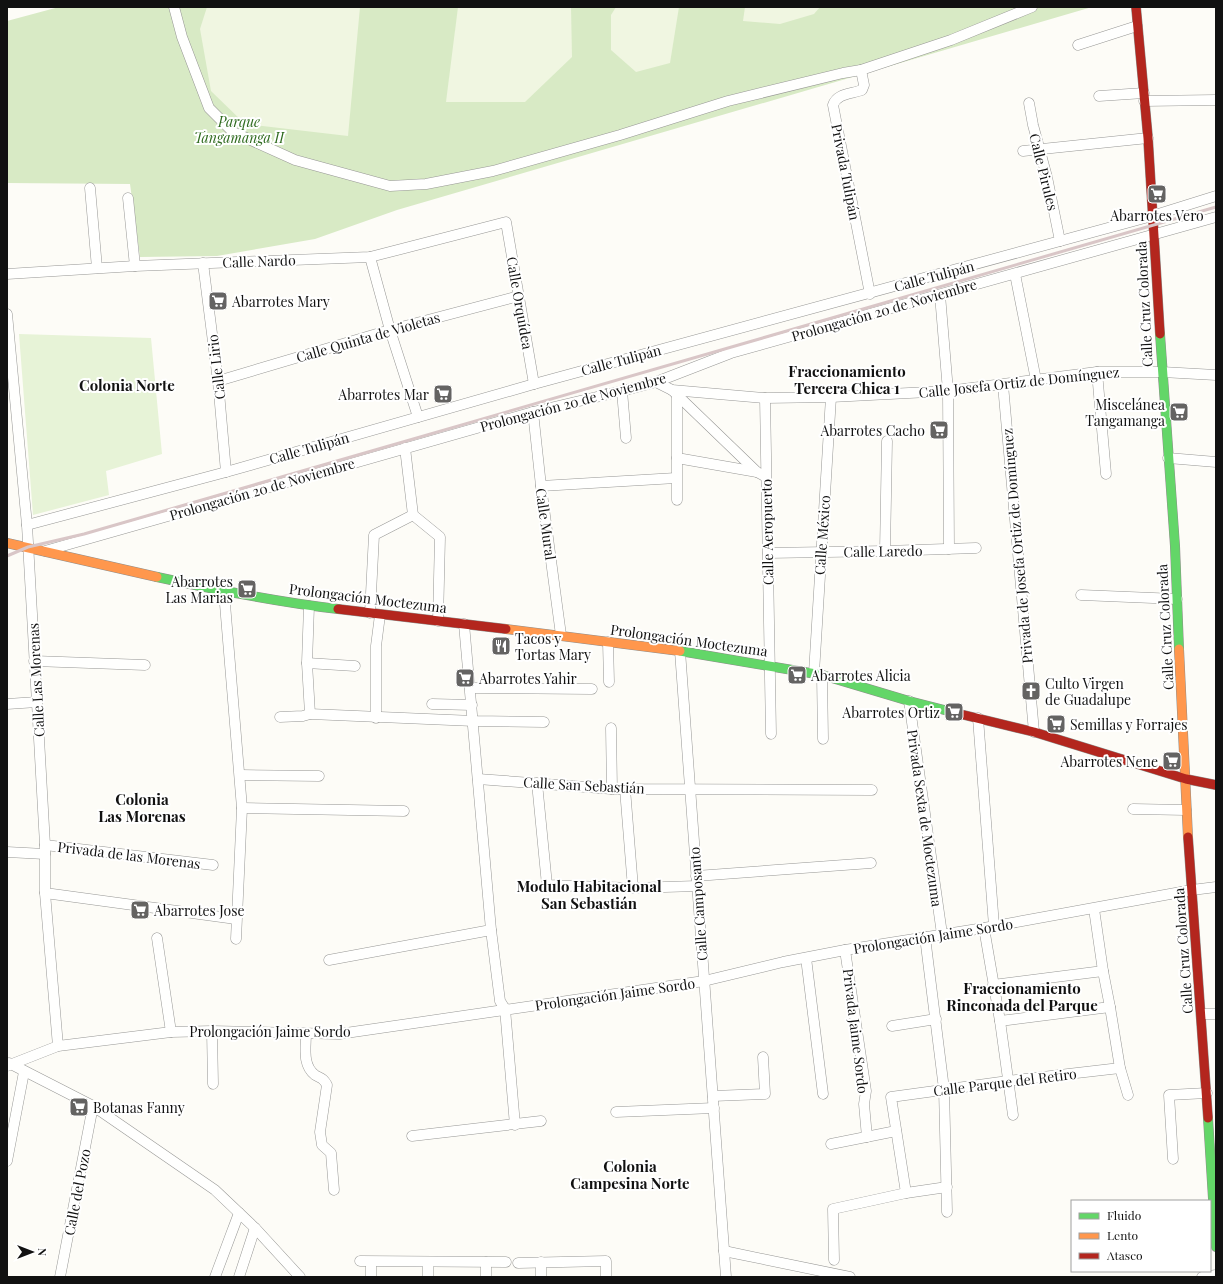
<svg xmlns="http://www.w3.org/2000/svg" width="1223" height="1284" font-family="'Playfair Display',serif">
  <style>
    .green { fill: #e7f3d7 }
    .forest { fill: #d8eac5 }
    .pitch { fill: #f0f6e1 }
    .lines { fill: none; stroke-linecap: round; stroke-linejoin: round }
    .street-casing { stroke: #979795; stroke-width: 11 }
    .fast-casing { stroke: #8e8d8b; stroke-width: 10 }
    .slow-casing { stroke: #8e8d8b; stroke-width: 10 }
    .jam-casing { stroke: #8e8d8b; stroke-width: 10 }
    .street { stroke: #fffffe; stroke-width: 10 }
    .fast { stroke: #63d668; stroke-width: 9 }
    .slow { stroke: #ff974d; stroke-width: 9 }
    .jam { stroke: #b3261e; stroke-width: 9 }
    .rail { stroke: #d9c6c7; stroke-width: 3 }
    .labels { text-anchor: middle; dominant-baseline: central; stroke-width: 4; stroke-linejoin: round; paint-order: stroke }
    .park-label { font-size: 14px; font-style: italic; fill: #2f6b1f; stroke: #fff }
    .street-label { font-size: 14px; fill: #111; stroke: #fff }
    .poi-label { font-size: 14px; fill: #111; stroke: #fff; text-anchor: start }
    .neighbourhood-label { font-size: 15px; font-weight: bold; fill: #111; stroke: #fff }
  </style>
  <rect width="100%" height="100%" fill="#fdfcf7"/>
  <path class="green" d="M19,334L151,338L162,454L106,471L109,495L33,515Z"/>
  <path class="forest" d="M59,7H1092L397,210L315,239L217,256L140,257L130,184L7,183V21Z"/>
  <g class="pitch">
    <path d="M207,7H360L348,136L245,124L211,91L200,29Z"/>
    <path d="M458,7H571L572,57L525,102H446Z"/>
    <path d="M616,7H679L670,63L636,72L611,50V15Z"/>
    <path d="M745,7H820L814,14L780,24L743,21Z"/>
  </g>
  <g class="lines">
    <defs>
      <g id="street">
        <path d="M174,7L182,37L209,108L233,132L295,160L390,186L426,184L493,171L620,135L728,101L843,73L861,70L951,40L1032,7"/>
        <path d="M1078,45L1137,26"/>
        <path d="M861,70L864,85L862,90C852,94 837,93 833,105L870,294"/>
        <path d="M1099,96L1144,93"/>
        <path d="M1144,101L1216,100"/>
        <path d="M1029,103L1033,125L1047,177L1060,241"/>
        <path d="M1023,151L1148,138"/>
        <path d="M90,188L97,268"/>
        <path d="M128,198L135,266"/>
        <path d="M370,257L390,330L418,417"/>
        <path d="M203,263L218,381L226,472"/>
        <path d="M7,274L135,266L370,257L506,222L534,384"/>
        <path d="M1015,274L1036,380"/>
        <path d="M940,295L948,391L949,549"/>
        <path d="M7,314L27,525L45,845V893L58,1046"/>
        <path d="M1097,372L1106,474"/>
        <path d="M218,381L390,330L519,296"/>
        <path d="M656,382L672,390L765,398L831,397L948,391L1097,372H1162L1216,375"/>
        <path d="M1003,385L1034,732"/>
        <path d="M672,390L757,472L766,477"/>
        <path d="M622,391L626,438"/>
        <path d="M765,398L771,734"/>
        <path d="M533,412L541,486L561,635"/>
        <path d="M405,448L413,515L440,537L438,621"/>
        <path d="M677,458L757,472"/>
        <path d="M1168,458L1216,462"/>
        <path d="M541,486L676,478"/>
        <path d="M677,500V394"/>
        <path d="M27,525L226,472L534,384L1152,216L1216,196"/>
        <path d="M45,551L533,412L622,391L656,382L731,353L1216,217"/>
        <path d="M885,551L887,441"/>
        <path d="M768,553L885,551L976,548"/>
        <path d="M224,592L242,808L236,939"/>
        <path d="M1081,595L1177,599"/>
        <path d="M309,606L307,663L310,714"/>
        <path d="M370,613L374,535L413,515"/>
        <path d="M464,624L491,930L500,1001L505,1009L515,1125"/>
        <path d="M608,642L609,682"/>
        <path d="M680,651L726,1277"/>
        <path d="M34,661L145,665"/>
        <path d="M307,663L355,666"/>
        <path d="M814,673L831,397"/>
        <path d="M822,675L823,739"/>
        <path d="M470,688L592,689"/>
        <path d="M909,701L942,934"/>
        <path d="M7,704L37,702"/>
        <path d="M432,704L472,705"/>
        <path d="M280,717L303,716L310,714L474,721L544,722"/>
        <path d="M376,718V646L380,615"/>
        <path d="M978,718L994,926"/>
        <path d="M611,728L612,789"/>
        <path d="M240,775L319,776"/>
        <path d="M478,779L612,789L872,790"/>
        <path d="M537,783L547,885L633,888L697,886"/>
        <path d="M625,789L633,888"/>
        <path d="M242,808L404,811"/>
        <path d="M1133,809L1186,810"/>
        <path d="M45,845L213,865"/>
        <path d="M7,852L45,854"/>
        <path d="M696,876L871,863"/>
        <path d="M45,893L236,919"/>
        <path d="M1094,909L1103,971L1110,1007L1120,1068L1128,1095"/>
        <path d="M984,928L1000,1021L1013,1115"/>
        <path d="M925,937L944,1089L947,1212"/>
        <path d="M157,938L171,1032"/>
        <path d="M845,950L866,1091L864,1104L867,1137"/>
        <path d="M806,958L823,1094"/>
        <path d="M329,960L491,930"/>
        <path d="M993,985L1103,971"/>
        <path d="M1202,1014H1216"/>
        <path d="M1000,1021L1110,1007"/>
        <path d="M892,1026L936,1019"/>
        <path d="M212,1031L213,1084"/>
        <path d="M306,1033C306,1047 302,1065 315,1075C322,1079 323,1078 327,1085L320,1132L322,1145L331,1153L334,1190"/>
        <path d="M9,1063L93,1106L215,1190L255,1228L300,1277"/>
        <path d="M7,1066L58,1046L171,1032L212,1031L339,1034L704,981L783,962L845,950L984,928L1192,890L1216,887"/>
        <path d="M713,1096L765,1094L763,1057"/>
        <path d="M616,1112L714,1108"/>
        <path d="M412,1136L541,1121"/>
        <path d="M831,1144L896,1131"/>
        <path d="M1173,1159L1169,1095L1207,1093"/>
        <path d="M7,1161L24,1072"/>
        <path d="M906,1193L891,1097L1008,1081L1120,1068"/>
        <path d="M724,1251L850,1277"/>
        <path d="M834,1260L833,1209L906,1193L947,1187"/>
        <path d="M360,1261L506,1262"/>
        <path d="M371,1262V1277"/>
        <path d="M428,1262V1277"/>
        <path d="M486,1262V1277"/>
        <path d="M541,1262V1277"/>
        <path d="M518,1263L606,1261V1277"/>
        <path d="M60,1277L93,1106"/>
        <path d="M215,1277L239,1213"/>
        <path d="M239,1277L255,1228"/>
        <path d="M1202,1277L1216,1275"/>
      </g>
      <g id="fast">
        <path d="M1160,334L1175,546L1179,649"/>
        <path d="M157,577C217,590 277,602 338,609"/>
        <path d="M680,651L822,675L909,701L960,714"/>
        <path d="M1208,1118L1216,1247"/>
      </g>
      <g id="slow">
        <path d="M7,543L157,577"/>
        <path d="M506,629L680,651"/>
        <path d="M1179,649L1188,837"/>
      </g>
      <g id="jam">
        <path d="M1136,7L1148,138L1160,334"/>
        <path d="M338,609L506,629"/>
        <path d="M960,714L1034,732L1186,779L1216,785"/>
        <path d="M1188,837L1208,1118"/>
      </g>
    </defs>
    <use href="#street" class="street-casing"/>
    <use href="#fast" class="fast-casing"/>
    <use href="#slow" class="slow-casing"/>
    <use href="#jam" class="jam-casing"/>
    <use href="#street" class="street"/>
    <use href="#fast" class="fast"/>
    <use href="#slow" class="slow"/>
    <use href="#jam" class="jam"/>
    <path class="rail" d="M7,556L28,547L84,534L1216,207"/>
  </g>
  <defs>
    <symbol id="supermarket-square" viewBox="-11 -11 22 22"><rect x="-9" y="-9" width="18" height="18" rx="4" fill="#646362" stroke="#fff"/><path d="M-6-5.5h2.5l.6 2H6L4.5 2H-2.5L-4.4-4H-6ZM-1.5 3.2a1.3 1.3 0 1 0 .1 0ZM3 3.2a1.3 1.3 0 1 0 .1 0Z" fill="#fff"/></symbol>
    <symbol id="restaurant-square" viewBox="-11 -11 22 22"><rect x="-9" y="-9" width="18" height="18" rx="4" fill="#646362" stroke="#fff"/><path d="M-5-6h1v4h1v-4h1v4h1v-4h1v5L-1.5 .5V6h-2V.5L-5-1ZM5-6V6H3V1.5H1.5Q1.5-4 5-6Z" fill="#fff"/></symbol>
    <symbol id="church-square" viewBox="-11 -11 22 22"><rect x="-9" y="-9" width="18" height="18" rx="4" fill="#646362" stroke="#fff"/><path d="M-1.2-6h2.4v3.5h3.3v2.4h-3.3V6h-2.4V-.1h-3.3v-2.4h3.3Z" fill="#fff"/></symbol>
  </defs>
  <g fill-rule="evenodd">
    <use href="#supermarket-square" x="1146" y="183" width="22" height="22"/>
    <use href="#supermarket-square" x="207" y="290" width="22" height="22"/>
    <use href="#supermarket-square" x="432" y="383" width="22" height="22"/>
    <use href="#supermarket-square" x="1168" y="401" width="22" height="22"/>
    <use href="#supermarket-square" x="928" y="419" width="22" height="22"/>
    <use href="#supermarket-square" x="236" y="578" width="22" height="22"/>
    <use href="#restaurant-square" x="490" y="635" width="22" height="22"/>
    <use href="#supermarket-square" x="786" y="664" width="22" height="22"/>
    <use href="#supermarket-square" x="454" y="667" width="22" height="22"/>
    <use href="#church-square" x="1020" y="680" width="22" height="22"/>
    <use href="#supermarket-square" x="943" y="701" width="22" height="22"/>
    <use href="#supermarket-square" x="1045" y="713" width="22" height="22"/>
    <use href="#supermarket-square" x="1161" y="750" width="22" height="22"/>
    <use href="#supermarket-square" x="129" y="899" width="22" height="22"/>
    <use href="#supermarket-square" x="68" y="1096" width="22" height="22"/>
  </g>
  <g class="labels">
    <g class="park-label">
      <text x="239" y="121">Parque<tspan x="239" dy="16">Tangamanga II</tspan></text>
    </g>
    <g class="street-label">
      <text transform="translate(846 172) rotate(79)">Privada Tulipán</text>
      <text transform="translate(1044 172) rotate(76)">Calle Pirules</text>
      <text transform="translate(259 261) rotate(-2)">Calle Nardo</text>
      <text transform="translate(934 276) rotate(-15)">Calle Tulipán</text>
      <text transform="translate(520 303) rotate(80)">Calle Orquídea</text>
      <text transform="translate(1144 304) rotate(-93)">Calle Cruz Colorada</text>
      <text transform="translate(884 310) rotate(-16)">Prolongación 20 de Noviembre</text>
      <text transform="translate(368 337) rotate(-16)">Calle Quinta de Violetas</text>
      <text transform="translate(621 360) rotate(-15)">Calle Tulipán</text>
      <text transform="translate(216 367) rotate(-97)">Calle Lirio</text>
      <text transform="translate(1019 382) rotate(-6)">Calle Josefa Ortiz de Domínguez</text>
      <text transform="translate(573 402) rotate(-15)">Prolongación 20 de Noviembre</text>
      <text transform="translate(309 448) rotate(-16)">Calle Tulipán</text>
      <text transform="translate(262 489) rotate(-16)">Prolongación 20 de Noviembre</text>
      <text transform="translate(546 524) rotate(82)">Calle Mural</text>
      <text transform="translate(767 532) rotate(-91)">Calle Aeropuerto</text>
      <text transform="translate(822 535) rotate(-86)">Calle México</text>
      <text transform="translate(1017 546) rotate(-95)">Privada de Josefa Ortiz de Domínguez</text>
      <text transform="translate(883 551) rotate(-1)">Calle Laredo</text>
      <text transform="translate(368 598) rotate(7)">Prolongación Moctezuma</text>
      <text transform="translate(1165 627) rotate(-93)">Calle Cruz Colorada</text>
      <text transform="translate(689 640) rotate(8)">Prolongación Moctezuma</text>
      <text transform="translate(36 680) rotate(-93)">Calle Las Morenas</text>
      <text transform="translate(584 785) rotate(3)">Calle San Sebastián</text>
      <text transform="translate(925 818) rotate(82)">Privada Sexta de Moctezuma</text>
      <text transform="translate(129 855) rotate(7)">Privada de las Morenas</text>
      <text transform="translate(698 904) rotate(-94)">Calle Camposanto</text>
      <text transform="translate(933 936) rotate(-9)">Prolongación Jaime Sordo</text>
      <text transform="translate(1183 951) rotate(-94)">Calle Cruz Colorada</text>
      <text transform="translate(615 994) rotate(-8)">Prolongación Jaime Sordo</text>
      <text x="270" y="1031">Prolongación Jaime Sordo</text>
      <text transform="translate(856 1031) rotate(83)">Privada Jaime Sordo</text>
      <text transform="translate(1005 1082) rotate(-7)">Calle Parque del Retiro</text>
      <text transform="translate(77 1192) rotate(-79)">Calle del Pozo</text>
    </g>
    <g class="poi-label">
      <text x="1157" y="215" text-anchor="middle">Abarrotes Vero</text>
      <text x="232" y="301">Abarrotes Mary</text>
      <text x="429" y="394" text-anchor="end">Abarrotes Mar</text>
      <text x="1165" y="404" text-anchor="end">Miscelánea<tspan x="1165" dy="16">Tangamanga</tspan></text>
      <text x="925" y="430" text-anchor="end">Abarrotes Cacho</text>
      <text x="233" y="581" text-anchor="end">Abarrotes<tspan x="233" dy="16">Las Marias</tspan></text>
      <text x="515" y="638">Tacos y<tspan x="515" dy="16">Tortas Mary</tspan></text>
      <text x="811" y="675">Abarrotes Alicia</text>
      <text x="479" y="678">Abarrotes Yahir</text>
      <text x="1045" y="683">Culto Virgen<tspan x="1045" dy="16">de Guadalupe</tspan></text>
      <text x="940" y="712" text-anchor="end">Abarrotes Ortiz</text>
      <text x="1070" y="724">Semillas y Forrajes</text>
      <text x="1158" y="761" text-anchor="end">Abarrotes Nene</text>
      <text x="154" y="910">Abarrotes Jose</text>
      <text x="93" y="1107">Botanas Fanny</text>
    </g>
    <g class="neighbourhood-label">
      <text x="847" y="371">Fraccionamiento<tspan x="847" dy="17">Tercera Chica 1</tspan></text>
      <text x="127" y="385">Colonia Norte</text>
      <text x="142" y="799">Colonia<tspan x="142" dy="17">Las Morenas</tspan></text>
      <text x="589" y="886">Modulo Habitacional<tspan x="589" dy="17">San Sebastián</tspan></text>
      <text x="1022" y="988">Fraccionamiento<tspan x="1022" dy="17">Rinconada del Parque</tspan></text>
      <text x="630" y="1166">Colonia<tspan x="630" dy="17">Campesina Norte</tspan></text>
    </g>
  </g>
  <rect width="1223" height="1284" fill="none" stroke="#111111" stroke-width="16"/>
  <rect x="1071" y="1200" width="140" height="72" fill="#ffffff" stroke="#a0a0a0"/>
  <rect x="1079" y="1213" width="20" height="6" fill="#63d668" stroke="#a0a0a0"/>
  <text x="1107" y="1220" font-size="12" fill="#111111">Fluido</text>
  <rect x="1079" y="1233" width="20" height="6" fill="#ff974d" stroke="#a0a0a0"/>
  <text x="1107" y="1240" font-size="12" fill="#111111">Lento</text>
  <rect x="1079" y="1253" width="20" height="6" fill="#b3261e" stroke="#a0a0a0"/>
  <text x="1107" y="1260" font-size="12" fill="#111111">Atasco</text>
  <g transform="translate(32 1252) rotate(90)" stroke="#ffffff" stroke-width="3" paint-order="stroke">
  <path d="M0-3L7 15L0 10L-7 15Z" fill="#111111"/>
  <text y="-6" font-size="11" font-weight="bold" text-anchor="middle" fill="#111111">N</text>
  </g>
</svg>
